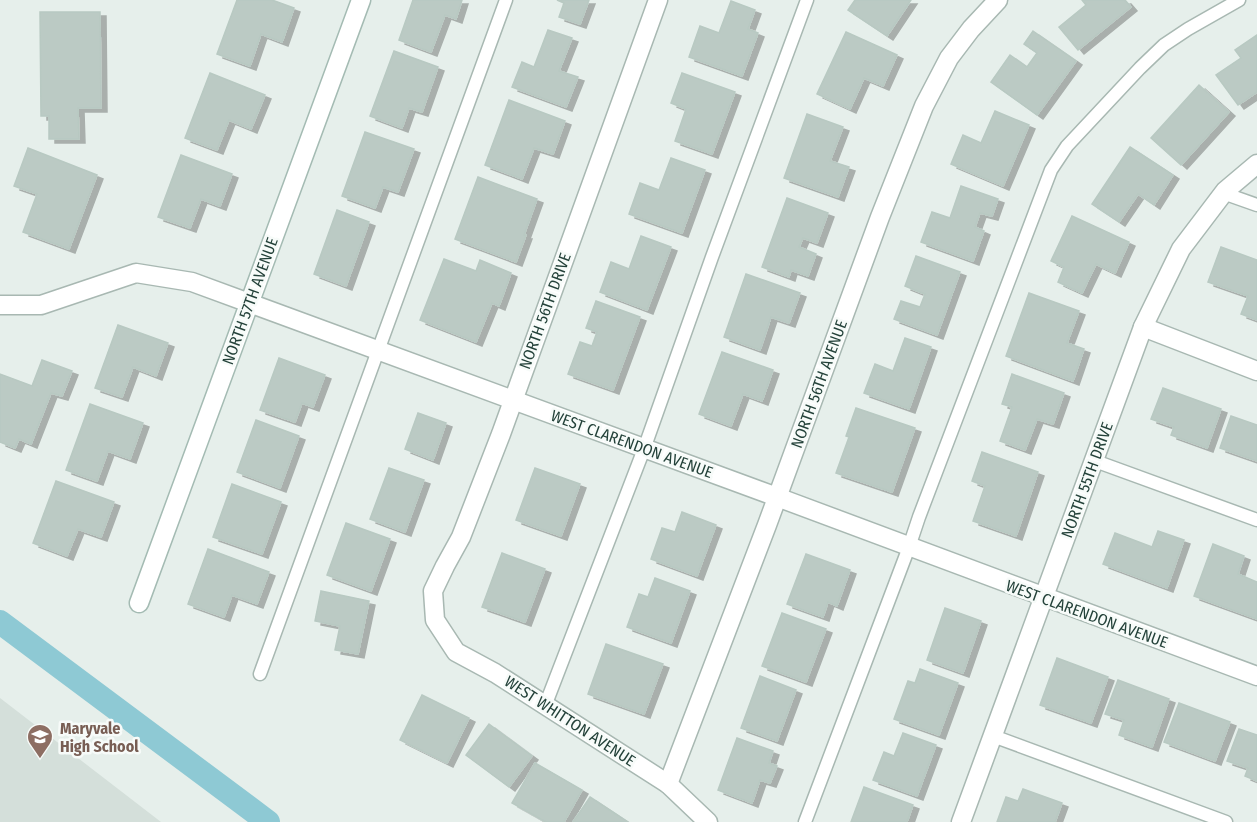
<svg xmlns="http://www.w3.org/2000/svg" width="1257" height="822" font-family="'Fira Sans Condensed',sans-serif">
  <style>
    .built { fill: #d4dfda }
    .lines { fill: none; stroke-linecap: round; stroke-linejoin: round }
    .canal { stroke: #8ec9d4; stroke-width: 24 }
    .building { fill: #bbcac4; stroke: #b8c9c2; stroke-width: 1.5; filter: url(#shadow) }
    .lane-casing { stroke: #a8b8b2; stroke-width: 15 }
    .street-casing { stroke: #a8b8b2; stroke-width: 21 }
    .secondary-casing { stroke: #a4bbb3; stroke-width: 21 }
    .lane { stroke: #fff; stroke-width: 12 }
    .street { stroke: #fff; stroke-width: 18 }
    .secondary { stroke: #fff; stroke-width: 18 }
    .labels { text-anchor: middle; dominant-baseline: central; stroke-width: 5; stroke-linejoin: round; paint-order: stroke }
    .street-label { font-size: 16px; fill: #24423a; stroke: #f7fbf9 }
    .education-label { font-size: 16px; font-weight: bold; fill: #785e54; stroke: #f7fbf9; text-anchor: start }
  </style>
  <defs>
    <filter id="shadow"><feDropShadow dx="6" dy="4" stdDeviation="0" flood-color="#0004"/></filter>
  </defs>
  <rect width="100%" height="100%" fill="#e6efeb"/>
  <path class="built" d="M0,698L161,822H0Z"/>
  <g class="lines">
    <path class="canal" d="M0,622L268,822"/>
  </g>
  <g class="building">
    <path d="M237,0H272L294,8L282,42L261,34L250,66L217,54Z"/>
    <path d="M413,0H462L456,19L445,15L431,52L399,40Z"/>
    <path d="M557,0H589L580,24L559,17L564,3Z"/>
    <path d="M855,0H911L887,36L848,10Z"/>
    <path d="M1082,0H1125L1131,7L1078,50L1059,27L1086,5Z"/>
    <path d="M731,1L755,10L748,29L758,33L742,76L689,57L700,26L719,33Z"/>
    <path d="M40,12H100L101,108H78L79,139H49V116H41Z"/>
    <path d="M548,30L572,38L559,71L578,77L566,107L512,87L522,62L534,67Z"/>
    <path d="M1033,31L1076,61L1037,115L991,82L1010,55L1027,67L1037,53L1024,44Z"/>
    <path d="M846,32L897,55L883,86L864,78L850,109L817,94Z"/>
    <path d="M1257,35V92L1238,105L1216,75L1241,58L1235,50Z"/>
    <path d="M394,51L438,67L422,112L409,108L402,128L370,116Z"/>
    <path d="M210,73L265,95L251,129L229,120L217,150L185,138Z"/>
    <path d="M682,73L735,92L712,154L675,141L686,109L671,103Z"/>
    <path d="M1199,85L1229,112L1181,165L1151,138Z"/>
    <path d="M509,100L565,121L553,154L534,148L522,179L485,165Z"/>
    <path d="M995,111L1029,125L1003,186L951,164L963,135L981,143Z"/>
    <path d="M807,114L843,127L830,161L849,167L838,197L784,178Z"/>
    <path d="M365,132L414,149L398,192L383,187L375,208L342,196Z"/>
    <path d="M1130,147L1173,175L1154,205L1138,194L1119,222L1092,204Z"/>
    <path d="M28,148L97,175L69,249L23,232L37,194L14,186Z"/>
    <path d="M181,155L232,174L220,206L201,199L190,228L158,217Z"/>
    <path d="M671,158L705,170L682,233L629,214L640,183L659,190Z"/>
    <path d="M478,177L537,199L524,235H526L516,262L455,239Z"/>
    <path d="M961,186L998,199L992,216L980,213L975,227L984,231L973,261L921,242L932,212L950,218Z"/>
    <path d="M787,198L828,213L817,243L803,238L799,247L816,254L808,276L791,270L789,277L762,267Z"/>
    <path d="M337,210L369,222L346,286L314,274Z"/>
    <path d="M1072,216L1129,242L1115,273L1096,264L1082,293L1058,282L1064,267L1051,261Z"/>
    <path d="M641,236L671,247L647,310L600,292L611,262L629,269Z"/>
    <path d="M1221,247L1257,260V320L1241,314L1248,296L1208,282Z"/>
    <path d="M916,256L960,272L937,335L894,319L901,301L920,307L925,294L905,286Z"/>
    <path d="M444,259L476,271L480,260L511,273L499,306L492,303L476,342L420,320Z"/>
    <path d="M746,274L800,293L789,323L771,317L760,350L724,337Z"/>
    <path d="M1029,293L1079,311L1067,343L1084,349L1073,381L1006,356Z"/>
    <path d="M596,301L640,317L613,390L568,374L580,342L592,346L597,332L586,328Z"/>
    <path d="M118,325L168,343L156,376L133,367L122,397L95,388Z"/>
    <path d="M905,338L931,347L909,409L864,393L875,364L893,371Z"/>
    <path d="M722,352L773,370L762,401L743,394L731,426L699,414Z"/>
    <path d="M279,358L325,375L313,407L302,403L295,422L260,410Z"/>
    <path d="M42,360L72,371L62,396L51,393L31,444L19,439L15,448L0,442V374L32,386Z"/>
    <path d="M1012,374L1064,393L1053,424L1037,419L1025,450L1000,441L1012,407L1002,404Z"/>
    <path d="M1163,388L1221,409L1207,448L1171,435L1174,427L1151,419Z"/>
    <path d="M90,404L143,423L130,459L108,451L97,481L66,470Z"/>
    <path d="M856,408L915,428L892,492L836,473L849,437L846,436Z"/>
    <path d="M418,413L446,423L433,460L405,449Z"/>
    <path d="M1231,416L1257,425V461L1220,448Z"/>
    <path d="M256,420L299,436L280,488L237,472Z"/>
    <path d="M982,452L1038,472L1016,536L973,521L985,486L972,481Z"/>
    <path d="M389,468L424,480L405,532L370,519Z"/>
    <path d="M535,468L580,484L561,536L516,520Z"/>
    <path d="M56,481L114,502L101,537L78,529L67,556L33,543Z"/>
    <path d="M232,484L281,502L262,554L213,537Z"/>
    <path d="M682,512L716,525L697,576L651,559L662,528L675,532Z"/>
    <path d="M346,523L390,539L371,591L327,575Z"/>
    <path d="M1158,531L1184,540L1167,588L1103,564L1115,533L1152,547Z"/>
    <path d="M1213,544L1244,556L1238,574L1257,582V619L1194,596Z"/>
    <path d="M208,549L269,572L257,604L232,595L224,617L188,604Z"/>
    <path d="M502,553L545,569L525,622L482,607Z"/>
    <path d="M806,554L850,570L837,606L828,602L823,617L787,604Z"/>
    <path d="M655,578L690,591L671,643L627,627L639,594L648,597Z"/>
    <path d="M321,591L369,601L358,654L335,650L340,626L315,621Z"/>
    <path d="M945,608L981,621L963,673L927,660Z"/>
    <path d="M782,613L826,629L806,682L762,666Z"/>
    <path d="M606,644L663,664L644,714L588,694Z"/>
    <path d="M1057,658L1108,677L1091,723L1040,705Z"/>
    <path d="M920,669L958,683L939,735L894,719L908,681L915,683Z"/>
    <path d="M760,676L796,690L777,741L741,728Z"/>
    <path d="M1118,680L1169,699L1152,747L1119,735L1124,720L1105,714Z"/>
    <path d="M422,695L469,718L447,763L400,740Z"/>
    <path d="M1179,703L1230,722L1215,761L1164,742Z"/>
    <path d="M489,724L532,756L509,787L466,755Z"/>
    <path d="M1239,729L1257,735V781L1245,776L1248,768L1227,761Z"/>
    <path d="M903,733L936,745L917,796L873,780L884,752L894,756Z"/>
    <path d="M737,738L773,751L769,763L777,766L770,783L760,780L752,803L718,790Z"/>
    <path d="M535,763L582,790L564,822H546L512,803Z"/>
    <path d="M864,787L913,805L907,822H851Z"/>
    <path d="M1023,789L1062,803L1055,822H997L1006,797L1018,801Z"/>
    <path d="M590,797L628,822H573Z"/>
  </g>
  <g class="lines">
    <defs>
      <g id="lane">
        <path d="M1223,193L1257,205"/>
        <path d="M1095,461L1257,520"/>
        <path d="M260,674L506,0"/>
        <path d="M545,706L644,449L712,257L807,0"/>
        <path d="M993,736L1226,822"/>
        <path d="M805,822L909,547L919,517L1051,170L1067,146L1140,68L1164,45L1188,29L1239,0"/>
      </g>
      <g id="street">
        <path d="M658,0L501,434L461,537L445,566L433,591L435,620L456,652L495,673L668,784L708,822"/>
        <path d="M0,305H41L136,273L192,282L777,497L1257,676"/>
        <path d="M1143,327L1257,371"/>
        <path d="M668,784L767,525L880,217L924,106L949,58L971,29L998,0"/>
        <path d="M961,822L1143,327L1181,249L1225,191L1257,164"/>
      </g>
      <path id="secondary" d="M139,603L361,0"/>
    </defs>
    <use href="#lane" class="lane-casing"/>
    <use href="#street" class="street-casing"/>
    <use href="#secondary" class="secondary-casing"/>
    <use href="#lane" class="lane"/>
    <use href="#street" class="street"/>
    <use href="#secondary" class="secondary"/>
  </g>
  <defs>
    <symbol id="school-pin" viewBox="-11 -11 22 30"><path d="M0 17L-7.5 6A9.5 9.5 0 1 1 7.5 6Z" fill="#8d6e63" stroke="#f7fbf9"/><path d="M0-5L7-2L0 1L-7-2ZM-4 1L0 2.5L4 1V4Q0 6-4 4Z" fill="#fff"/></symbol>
  </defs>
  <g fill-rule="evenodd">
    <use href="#school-pin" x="25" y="722" width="30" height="40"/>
  </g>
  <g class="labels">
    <g class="street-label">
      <text transform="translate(250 301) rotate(-70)">NORTH 57TH AVENUE</text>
      <text transform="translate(545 311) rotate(-70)">NORTH 56TH DRIVE</text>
      <text transform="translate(819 384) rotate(-70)">NORTH 56TH AVENUE</text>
      <text transform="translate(632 444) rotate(20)">WEST CLARENDON AVENUE</text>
      <text transform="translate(1087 480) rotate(-70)">NORTH 55TH DRIVE</text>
      <text transform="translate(1087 614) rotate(20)">WEST CLARENDON AVENUE</text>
      <text transform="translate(570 721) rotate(33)">WEST WHITTON AVENUE</text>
    </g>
    <g class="education-label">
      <text x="60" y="728">Maryvale<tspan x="60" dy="18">High School</tspan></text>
    </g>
  </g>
</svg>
